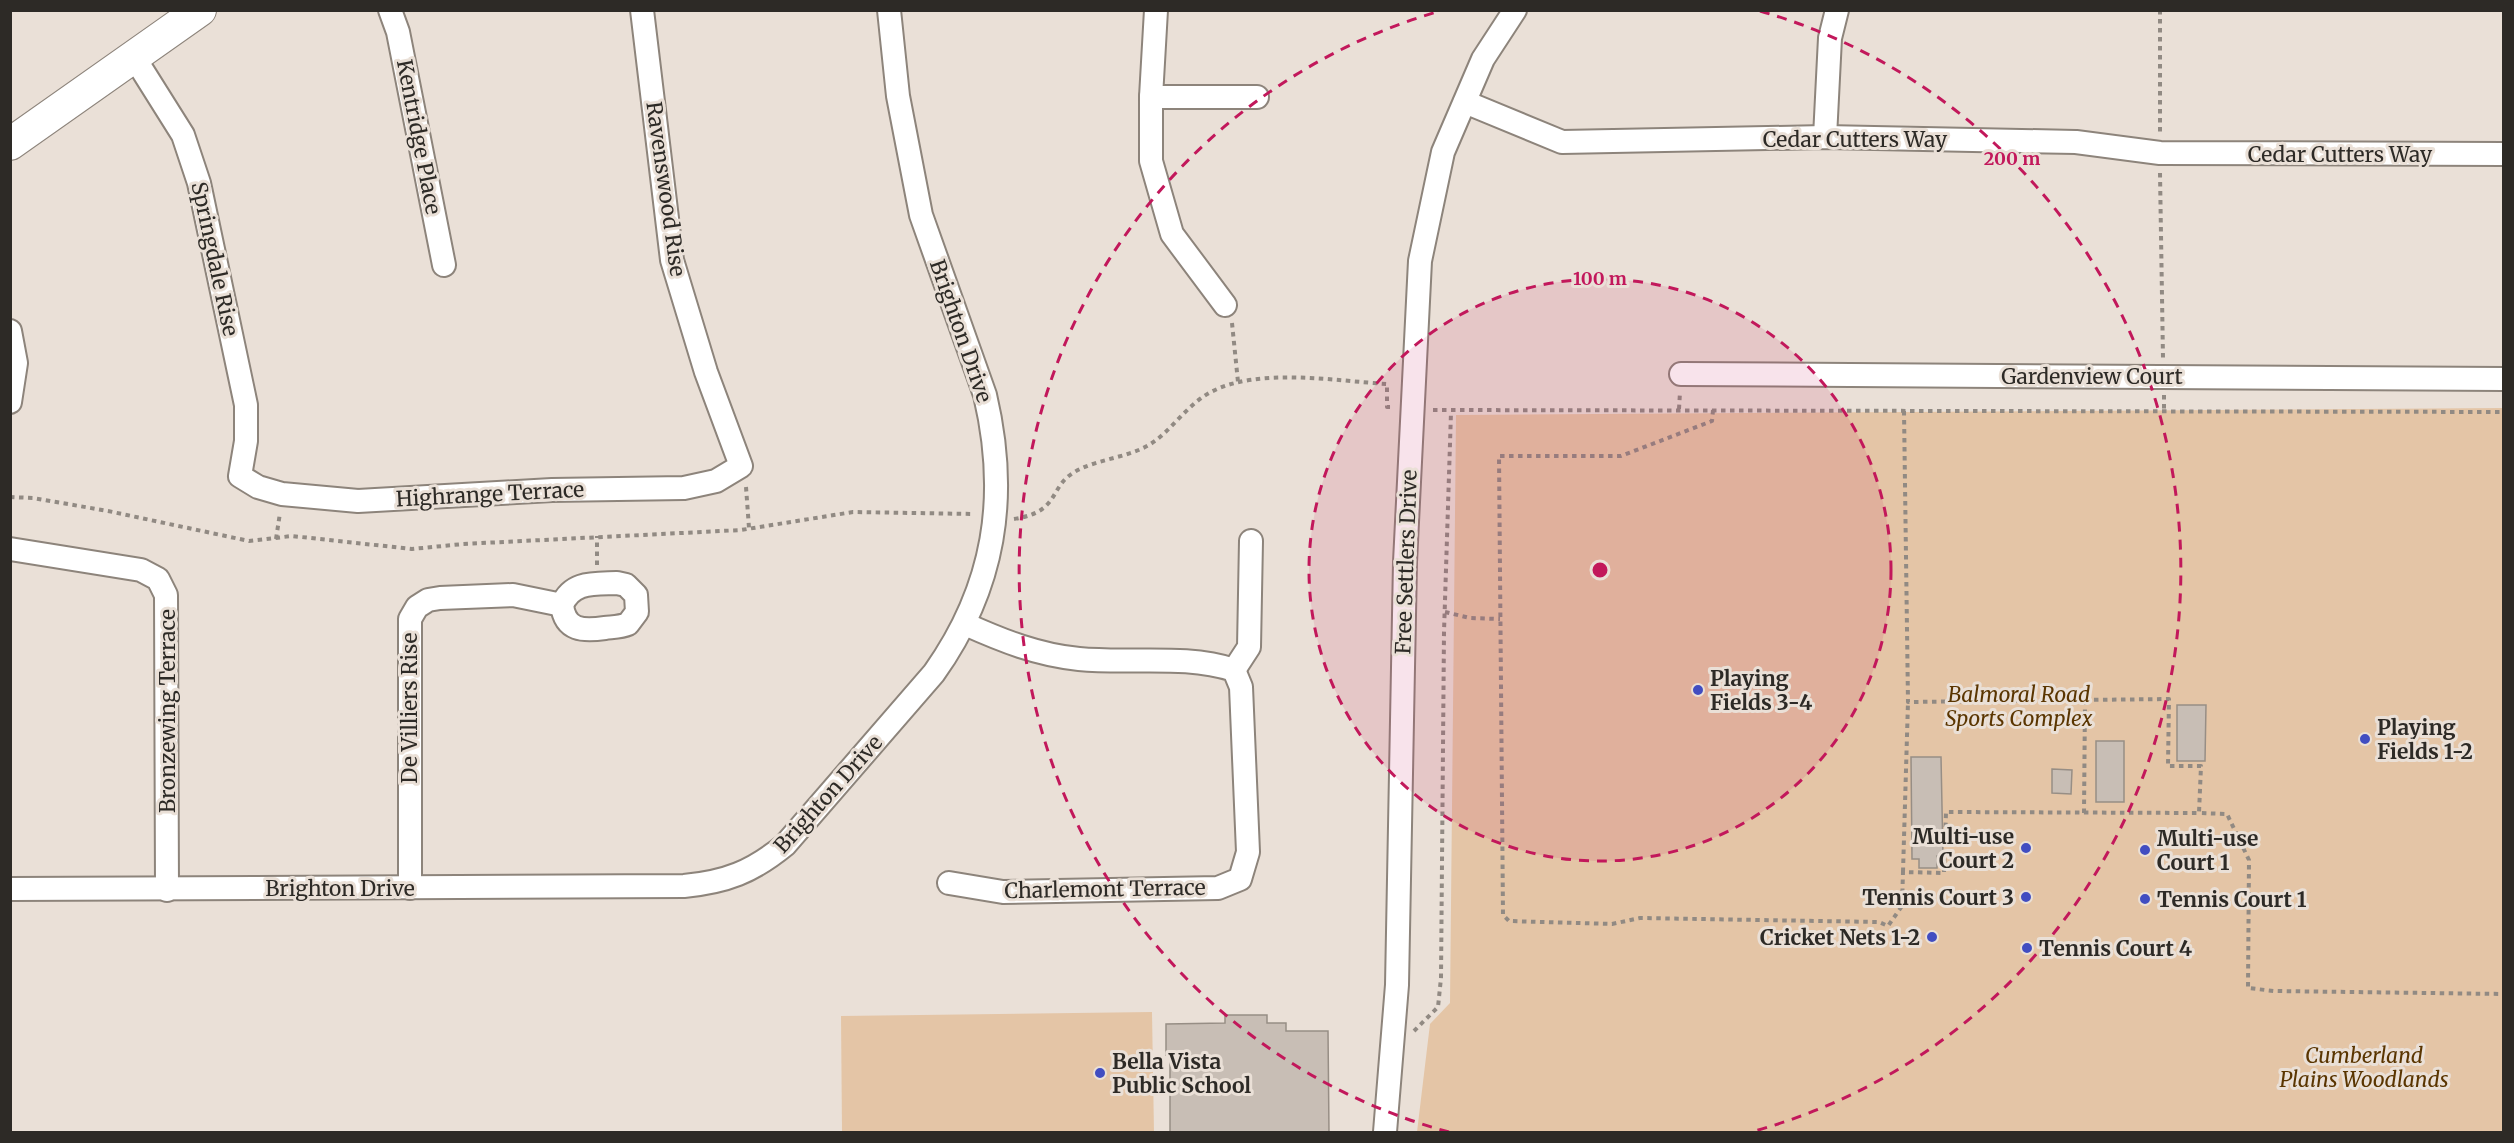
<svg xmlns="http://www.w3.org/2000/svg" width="2514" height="1143" font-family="Merriweather,serif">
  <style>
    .green { fill: #e4c5a6 }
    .building { fill: #c8beb5; stroke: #978e85; stroke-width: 1.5 }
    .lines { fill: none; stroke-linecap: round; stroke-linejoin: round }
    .street-casing { stroke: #8d847b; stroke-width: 26 }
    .secondary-casing { stroke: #8d847b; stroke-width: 34 }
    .path { stroke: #918a83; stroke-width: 4; stroke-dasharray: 4.5 4.5; stroke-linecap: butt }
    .street { stroke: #fff; stroke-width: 22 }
    .secondary { stroke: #fff; stroke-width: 32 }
    .ring { fill: none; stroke: #c2185b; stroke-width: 3; stroke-dasharray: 10 8 }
    .poi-dot { fill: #414dc1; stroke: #eae0d7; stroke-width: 2 }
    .labels { text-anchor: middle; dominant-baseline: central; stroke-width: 6; stroke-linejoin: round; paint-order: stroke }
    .street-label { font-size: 21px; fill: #2d2a26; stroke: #eae0d7 }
    .poi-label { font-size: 21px; font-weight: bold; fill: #2d2a26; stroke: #eae0d7; text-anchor: start }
    .park-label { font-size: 21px; font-style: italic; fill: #5a3500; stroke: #eae0d7 }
    .centre { fill: #c2185b; stroke: #eae0d7; stroke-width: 3 }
    .ring-label { font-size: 18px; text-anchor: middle; font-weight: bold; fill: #c2185b; stroke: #eae0d7; stroke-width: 6; stroke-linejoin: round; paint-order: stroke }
  </style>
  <rect width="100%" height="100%" fill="#eae0d7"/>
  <g class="green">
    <path d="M2503,408V1132H1417L1430,1024L1450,1003L1456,415Z"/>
    <path d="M1152,1012L1154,1132H842L841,1016Z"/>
  </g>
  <g class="building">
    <path d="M2177,705H2206L2205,761H2177Z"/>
    <rect x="2096" y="741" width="28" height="61"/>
    <path d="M1911,757H1941L1943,856H1937V868H1919V859H1912Z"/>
    <path d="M2052,769L2072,770L2071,794L2052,793Z"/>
    <path d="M1225,1015H1267V1023H1286V1031H1328L1329,1132H1170V1054L1166,1055V1024L1225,1023Z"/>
  </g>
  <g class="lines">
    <defs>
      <g id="street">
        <path d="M390,10L398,32L444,265"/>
        <path d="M1156,10L1151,97V161L1172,234L1225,305"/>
        <path d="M134,57L183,135L199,183L246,405V441L240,476L258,487L282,494L358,501L552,490L684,488L716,481L741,466L706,372L672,260L642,10"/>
        <path d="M1151,97H1257"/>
        <path d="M1465,102L1562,142L1825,137L2076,142L2160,153L2504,154"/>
        <path d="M1825,137L1830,38L1837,10"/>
        <path d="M10,331L16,363L10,402"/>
        <path d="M1681,374L2504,379"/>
        <path d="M10,549L141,570L158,579L166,595L167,890"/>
        <path d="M617,583L626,585L636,595L637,612L628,624C621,627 613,627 605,628C583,631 565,631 562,605C572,581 594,584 617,583Z"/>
        <path d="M1234,670L1249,647L1251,541"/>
        <path d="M949,883L1003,892L1218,888L1240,879L1248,852L1241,687L1234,670C1185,654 1131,664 1079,659C1038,655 1003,641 965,624"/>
        <path d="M410,888V619L417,607L428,600L440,598L513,595L562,605"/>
        <path d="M10,889L684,886C726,882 752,872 785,845L934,673C995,587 1009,497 985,395L921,215L898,96L889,10"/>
        <path d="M1385,1132L1397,985L1405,562L1420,261L1443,152L1483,59L1515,10"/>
      </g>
      <path id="secondary" d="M10,144L200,10"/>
    </defs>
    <use href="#street" class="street-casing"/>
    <use href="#secondary" class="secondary-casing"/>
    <g class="path">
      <path d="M2160,10V133"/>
      <path d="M2160,173L2163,358"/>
      <path d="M1232,323L1238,382"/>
      <path d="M2164,395V410"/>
      <path d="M1679,409L1680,392"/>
      <path d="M1433,410L2504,412"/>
      <path d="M1713,410L1712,421L1621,456H1499L1503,915L1509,921L1612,924L1640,918L1879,922L1888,926L1902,906L1903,872L1944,873L1946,812L2199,813"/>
      <path d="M1904,411L1908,702L2169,699L2168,766H2201L2199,813L2227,814L2249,860L2248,988L2274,991L2504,994"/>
      <path d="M746,487L749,528"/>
      <path d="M10,497L33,498L108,511L249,541L292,536L412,549L463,544L741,530L853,512L974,514"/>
      <path d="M1014,519C1064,511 1046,485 1080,469C1101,459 1128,457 1149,445C1172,431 1186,405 1211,392C1258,367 1335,381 1387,384V407H1393"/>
      <path d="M276,539L280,513"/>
      <path d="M597,565V536"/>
      <path d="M1445,612L1470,618L1500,619"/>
      <path d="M2084,813L2085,700"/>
      <path d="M1903,872L1908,702"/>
      <path d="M1414,1031L1438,1007L1441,978L1444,632L1451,412"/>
    </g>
    <use href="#street" class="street"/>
    <use href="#secondary" class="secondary"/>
  </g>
  <circle cx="1600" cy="570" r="291" fill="#c2185b" fill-opacity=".12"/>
  <g class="ring">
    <circle cx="1600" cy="570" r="291"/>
    <path d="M1449 1132A582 582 0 0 1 1440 11M1760 11A582 582 0 0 1 1751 1132"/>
  </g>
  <g class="poi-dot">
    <circle cx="1698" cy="690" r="6"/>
    <circle cx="2365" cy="739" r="6"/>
    <circle cx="2026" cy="848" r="6"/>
    <circle cx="2145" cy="850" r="6"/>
    <circle cx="2026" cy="897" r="6"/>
    <circle cx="2145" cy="899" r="6"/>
    <circle cx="1932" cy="937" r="6"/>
    <circle cx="2027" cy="948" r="6"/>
    <circle cx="1100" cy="1073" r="6"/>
  </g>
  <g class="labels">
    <g class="street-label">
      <text transform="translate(419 137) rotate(79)">Kentridge Place</text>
      <text x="1855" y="139">Cedar Cutters Way</text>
      <text x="2340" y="154">Cedar Cutters Way</text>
      <text transform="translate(666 189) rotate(82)">Ravenswood Rise</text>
      <text transform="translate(215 259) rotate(78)">Springdale Rise</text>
      <text transform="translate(961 331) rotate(71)">Brighton Drive</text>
      <text x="2092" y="376">Gardenview Court</text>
      <text transform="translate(490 494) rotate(-3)">Highrange Terrace</text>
      <text transform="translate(1406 562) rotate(-88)">Free Settlers Drive</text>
      <text transform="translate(409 708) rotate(-90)">De Villiers Rise</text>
      <text transform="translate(167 711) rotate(-90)">Bronzewing Terrace</text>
      <text transform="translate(828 794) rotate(-48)">Brighton Drive</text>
      <text x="340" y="888">Brighton Drive</text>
      <text transform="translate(1105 889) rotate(-1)">Charlemont Terrace</text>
    </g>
    <g class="poi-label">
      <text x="1710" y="678">Playing<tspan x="1710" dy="24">Fields 3-4</tspan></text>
      <text x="2377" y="727">Playing<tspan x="2377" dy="24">Fields 1-2</tspan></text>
      <text x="2014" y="836" text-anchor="end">Multi-use<tspan x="2014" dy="24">Court 2</tspan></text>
      <text x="2157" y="838">Multi-use<tspan x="2157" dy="24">Court 1</tspan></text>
      <text x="2014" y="897" text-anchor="end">Tennis Court 3</text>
      <text x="2157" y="899">Tennis Court 1</text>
      <text x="1920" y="937" text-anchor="end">Cricket Nets 1-2</text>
      <text x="2039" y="948">Tennis Court 4</text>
      <text x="1112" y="1061">Bella Vista<tspan x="1112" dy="24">Public School</tspan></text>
    </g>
    <g class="park-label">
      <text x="2019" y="694">Balmoral Road<tspan x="2019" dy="24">Sports Complex</tspan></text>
      <text x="2364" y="1055">Cumberland<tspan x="2364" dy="24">Plains Woodlands</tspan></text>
    </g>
  </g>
  <circle cx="1600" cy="570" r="9" class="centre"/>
  <g class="ring-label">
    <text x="2012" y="165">200 m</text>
    <text x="1600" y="285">100 m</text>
  </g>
  <rect width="2514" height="1143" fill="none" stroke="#2d2a26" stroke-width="24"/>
</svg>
